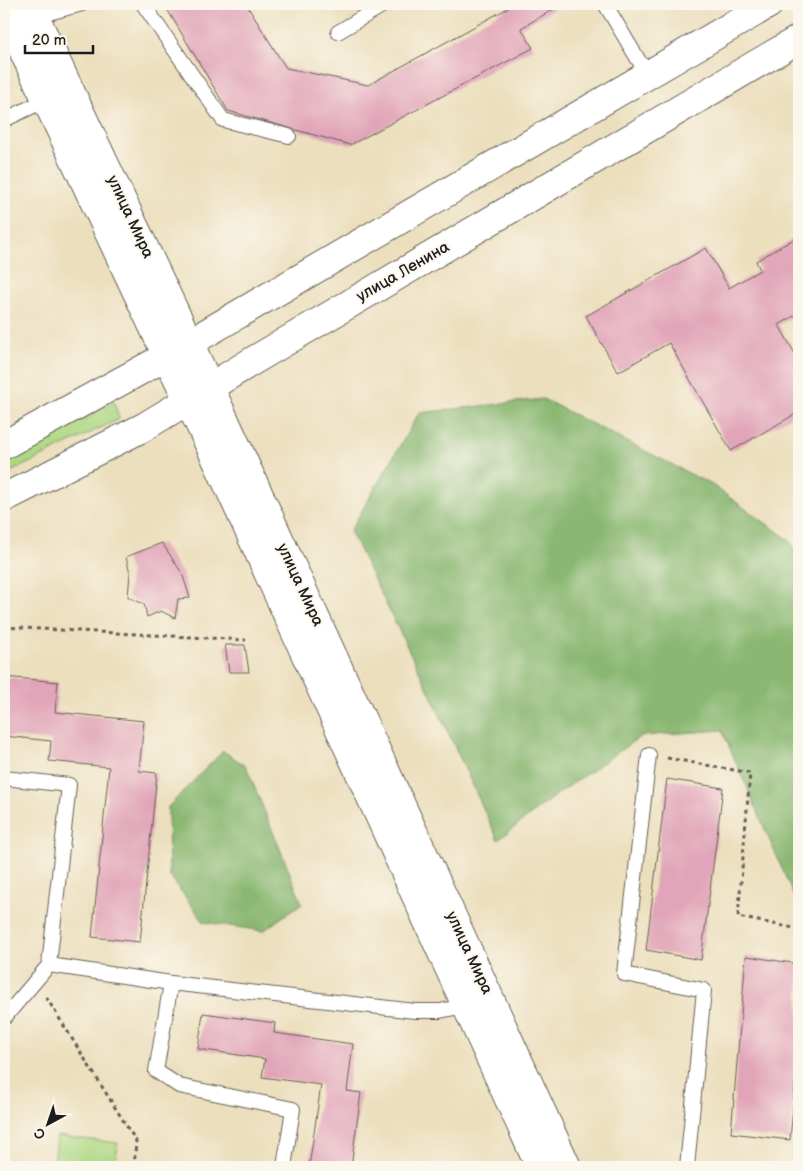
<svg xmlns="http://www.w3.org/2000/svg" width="803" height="1171" font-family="'Balsamiq Sans',sans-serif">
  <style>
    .green { fill: #aed884; stroke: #657a50 }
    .forest { fill: #8ab872; stroke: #536a47 }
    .building { fill: #e1a4b8 }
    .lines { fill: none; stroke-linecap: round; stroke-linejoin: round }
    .service-casing { stroke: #656055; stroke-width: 16 }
    .tertiary-casing { stroke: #656055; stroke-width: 30 }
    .secondary-casing { stroke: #656055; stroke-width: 30 }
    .path { stroke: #656055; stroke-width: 3; stroke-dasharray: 4 4; stroke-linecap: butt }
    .service { stroke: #fff; stroke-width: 14 }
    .tertiary { stroke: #fff; stroke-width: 28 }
    .secondary { stroke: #fff; stroke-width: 28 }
    .labels { text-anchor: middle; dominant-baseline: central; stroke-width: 4; stroke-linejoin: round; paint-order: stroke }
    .street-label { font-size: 16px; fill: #1c1c1c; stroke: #fbf7ec }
  </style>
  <rect width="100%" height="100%" fill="#fbf7ec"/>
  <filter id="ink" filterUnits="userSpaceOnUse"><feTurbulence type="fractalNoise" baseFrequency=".02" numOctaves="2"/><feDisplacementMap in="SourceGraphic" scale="10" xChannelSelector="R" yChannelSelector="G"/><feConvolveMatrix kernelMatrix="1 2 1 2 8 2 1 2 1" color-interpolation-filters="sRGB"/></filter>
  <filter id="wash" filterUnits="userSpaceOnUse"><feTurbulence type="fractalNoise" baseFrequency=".0096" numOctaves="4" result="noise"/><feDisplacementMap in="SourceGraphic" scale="20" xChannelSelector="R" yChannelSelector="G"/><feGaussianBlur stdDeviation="1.12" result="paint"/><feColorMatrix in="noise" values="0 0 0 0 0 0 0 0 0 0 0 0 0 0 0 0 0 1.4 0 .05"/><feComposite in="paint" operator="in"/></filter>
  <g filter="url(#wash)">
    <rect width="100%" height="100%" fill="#ecdfbe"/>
    <g class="green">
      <path d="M114,401L119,419L4,475V464Z"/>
      <path d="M57,1136L118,1143L115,1167H54Z"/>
    </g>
    <g class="forest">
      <path d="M543,399L712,485L788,539L799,554V908L722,730L641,736L552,798L498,840L427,687L350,531L419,413Z"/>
      <path d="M223,751L246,766L302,903L263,931L204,922L169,875L168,807Z"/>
    </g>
    <g id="blocks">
      <g class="building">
        <path d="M164,4H246L286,68L368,85L508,8L506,4H560L561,5L521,28L533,48L350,145L228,111Z"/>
        <path d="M799,236V313L779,325L799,361V412L731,451L669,343L618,372L586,316L706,248L729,288L760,270L756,261Z"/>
        <path d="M162,543L182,573L190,598L178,599L175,618L161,611L147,617L144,604L128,597L130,573L126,557Z"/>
        <path d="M225,645H245L249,672H229Z"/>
        <path d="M4,677L58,682L55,712L144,721L139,771L157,773L140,942L92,937L109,767L49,761L51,741L4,736Z"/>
        <path d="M667,779L723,788L701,960L646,950Z"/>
        <path d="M746,956L799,964V1042L790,1140L731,1133Z"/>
        <path d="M203,1013L275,1023L274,1033L353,1044L347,1091L361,1093L351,1167H309L321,1085L262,1077L265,1059L198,1049Z"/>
      </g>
    </g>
  </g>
  <g filter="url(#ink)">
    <use href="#blocks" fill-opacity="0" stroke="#656055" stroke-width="1"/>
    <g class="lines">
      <defs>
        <g id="service">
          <path d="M143,4L223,120L289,136"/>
          <path d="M605,4L648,76"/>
          <path d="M30,18L82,4"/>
          <path d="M338,32L385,4"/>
          <path d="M4,120L50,98"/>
          <path d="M649,755L624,974L704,990L687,1167"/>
          <path d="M4,778L69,785L49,965L171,983"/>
          <path d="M4,1018L49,965"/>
          <path d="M284,1167L293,1109L179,1086L156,1071L171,983L415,1011H440L469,1005"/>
        </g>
        <g id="tertiary">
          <path d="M29,4L189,342"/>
          <path d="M4,10L167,356"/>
        </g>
        <g id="secondary">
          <path d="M189,342L567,1167"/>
          <path d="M167,356L217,461L540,1167"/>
          <path d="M4,445L167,356L769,4"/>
          <path d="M4,498L144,427L256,359L799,39"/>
        </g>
      </defs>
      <use href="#service" class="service-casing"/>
      <use href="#tertiary" class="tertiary-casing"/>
      <use href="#secondary" class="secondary-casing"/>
      <g class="path">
        <path d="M4,627L246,640"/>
        <path d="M667,758L750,773L738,917L799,929"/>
        <path d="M46,997L136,1141L134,1167"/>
      </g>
      <use href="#service" class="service"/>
      <use href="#tertiary" class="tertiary"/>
      <use href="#secondary" class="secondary"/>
    </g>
  </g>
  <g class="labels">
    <g class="street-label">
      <text transform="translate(130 217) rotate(65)">улица Мира</text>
      <text transform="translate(403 272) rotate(-30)">улица Ленина</text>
      <text transform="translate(300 585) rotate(65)">улица Мира</text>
      <text transform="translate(469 953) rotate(65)">улица Мира</text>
    </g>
  </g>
  <rect width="803" height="1171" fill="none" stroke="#fbf7ec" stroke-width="20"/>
  <g transform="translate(48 1124) rotate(220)" stroke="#fbf7ec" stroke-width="4" paint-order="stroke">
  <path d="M0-4L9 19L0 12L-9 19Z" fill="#1c1c1c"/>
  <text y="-8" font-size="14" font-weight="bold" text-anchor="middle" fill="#1c1c1c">С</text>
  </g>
  <path d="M25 45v8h68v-8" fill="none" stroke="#1c1c1c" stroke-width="2.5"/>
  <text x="32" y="45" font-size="15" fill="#1c1c1c" stroke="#fbf7ec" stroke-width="4" paint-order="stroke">20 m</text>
</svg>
